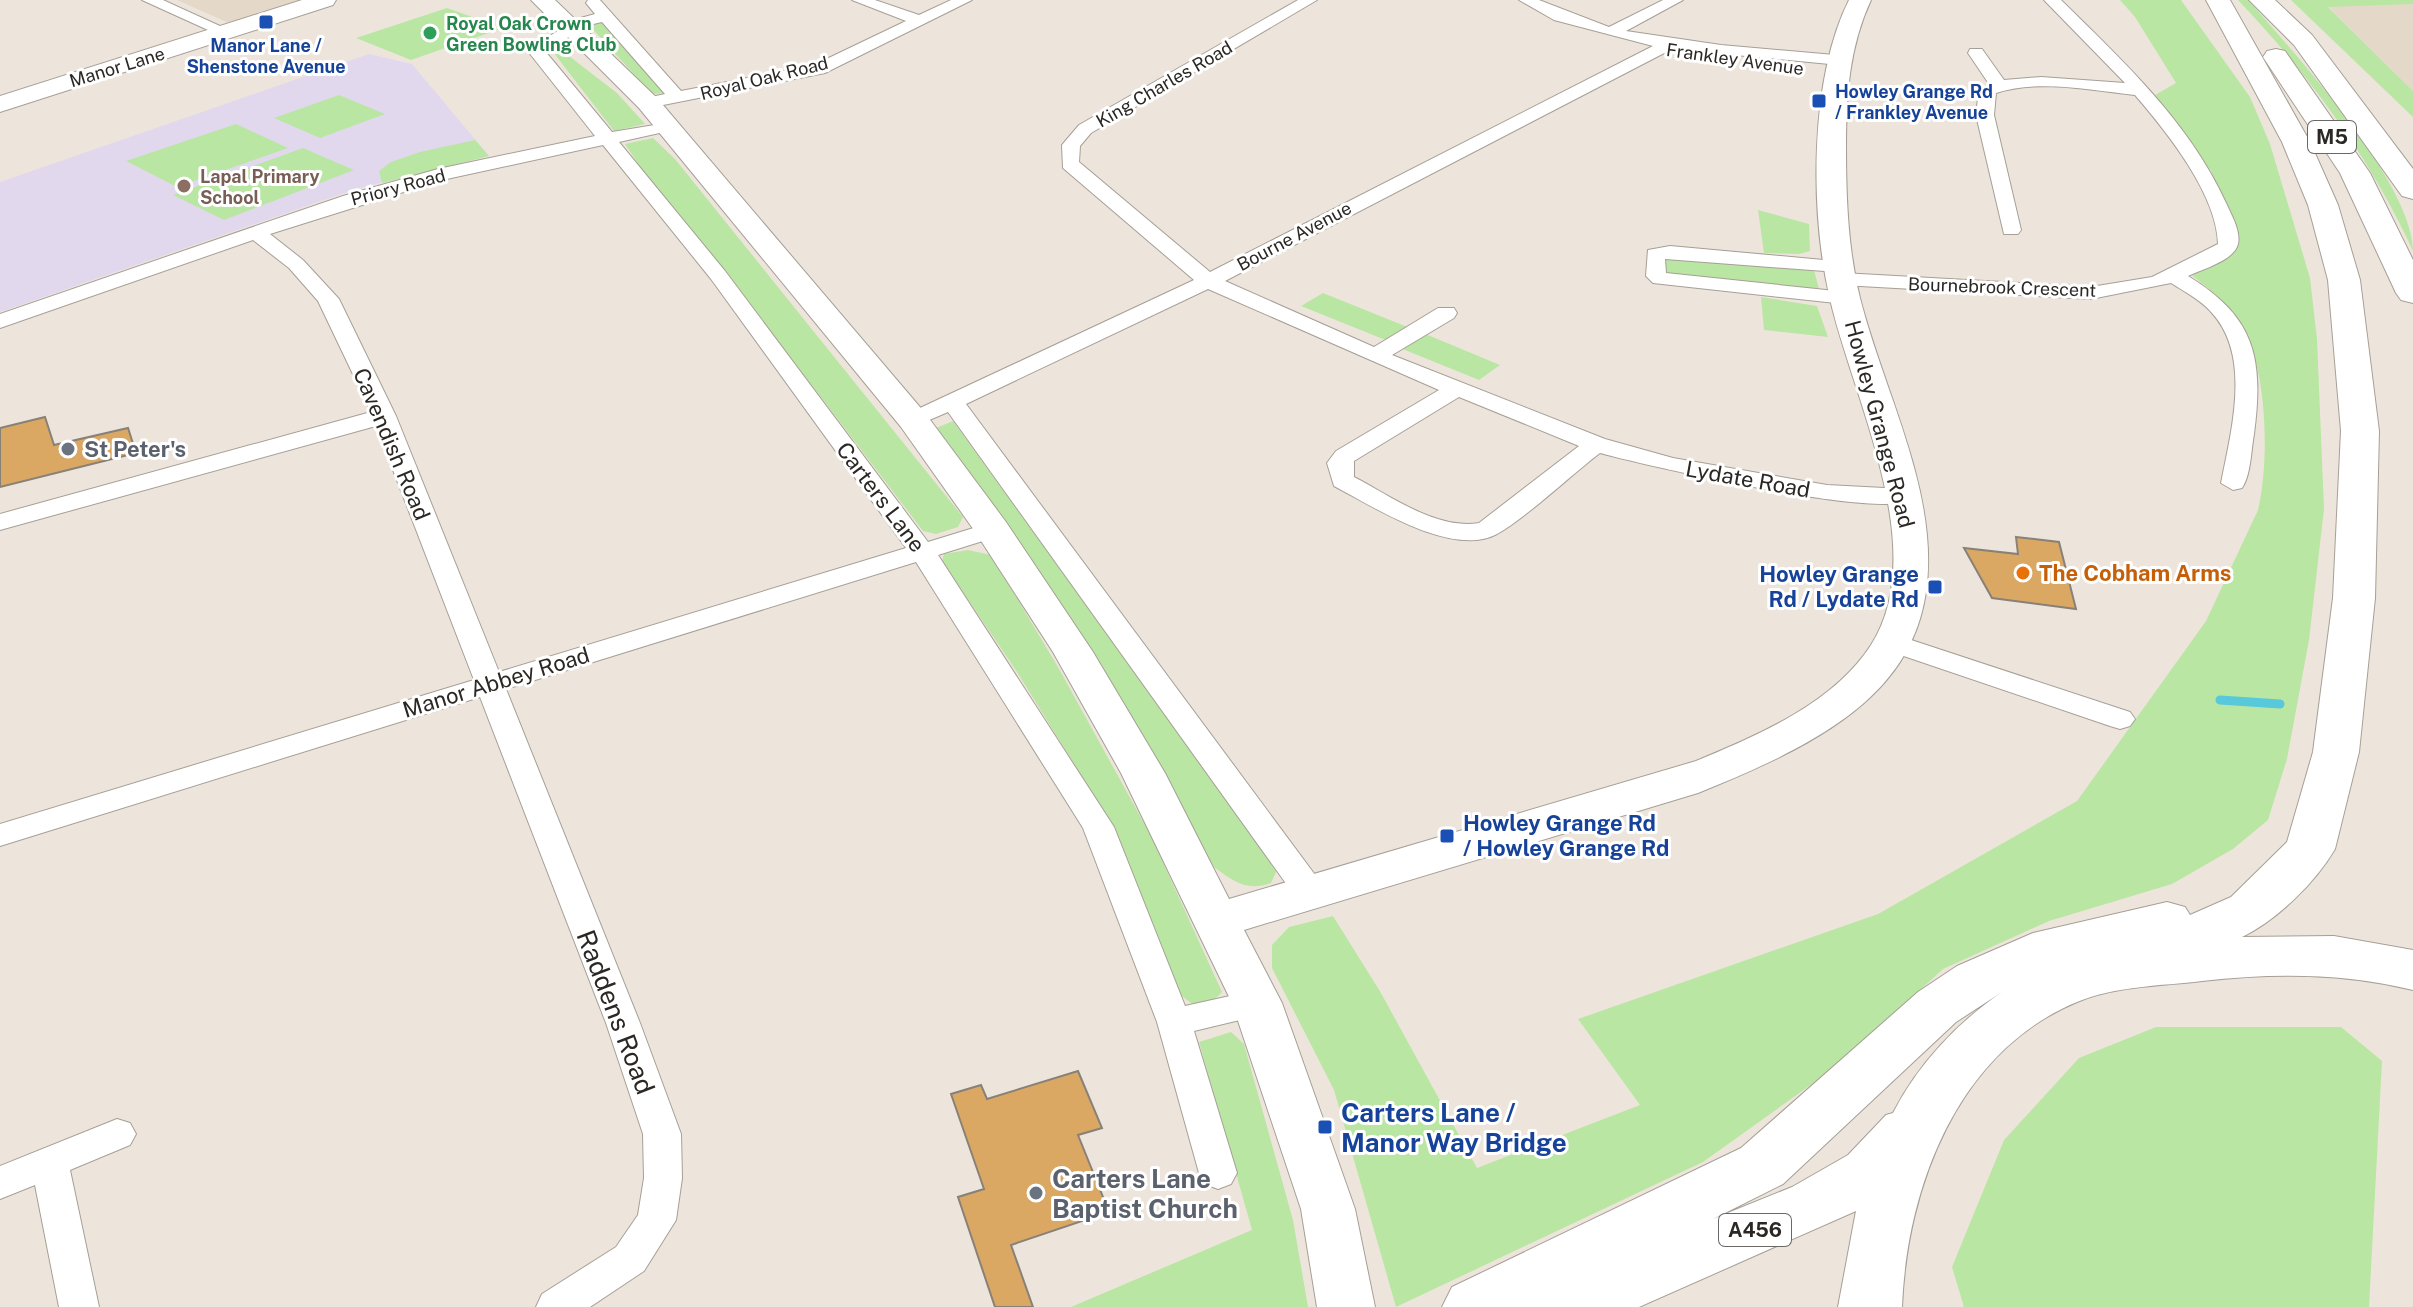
<svg xmlns="http://www.w3.org/2000/svg" width="2413" height="1307" font-family="'Public Sans',sans-serif">
  <style>
    .built { fill: #e4d8c9 }
    .education { fill: #e1d8ed }
    .green { fill: #bae6a3 }
    .lines { fill: none; stroke-linecap: round; stroke-linejoin: round }
    .stream { stroke: #58c8db; stroke-width: 9 }
    .building { fill: #dba864; stroke: #888178; stroke-width: 2 }
    .street-casing { stroke: #a69f96; stroke-width: 2 }
    .secondary-casing { stroke: #a69f96; stroke-width: 2 }
    .highway-casing { stroke: #a69f96; stroke-width: 2 }
    .street { fill: #fff; fill-rule: evenodd }
    .secondary { fill: #fff; fill-rule: evenodd }
    .highway { fill: #fff; fill-rule: evenodd }
    .transit-dot { fill: #1a4fb4; stroke: #fff; stroke-width: 3 }
    .leisure-dot { fill: #2e9e5b; stroke: #fff; stroke-width: 3 }
    .education-dot { fill: #8d6e63; stroke: #fff; stroke-width: 3 }
    .worship-dot { fill: #6b7280; stroke: #fff; stroke-width: 3 }
    .food-dot { fill: #e8710a; stroke: #fff; stroke-width: 3 }
    .labels { text-anchor: middle; dominant-baseline: central; stroke-width: 6; stroke-linejoin: round; paint-order: stroke }
    .far-leisure-label { font-size: 18px; font-weight: bold; fill: #27864d; stroke: #fff; text-anchor: start }
    .far-transit-label { font-size: 18px; font-weight: bold; fill: #164399; stroke: #fff }
    .far-street-label { font-size: 18px; fill: #2a2724; stroke: #fff }
    .far-education-label { font-size: 18px; font-weight: bold; fill: #785e54; stroke: #fff; text-anchor: start }
    .shield { fill: #fff; stroke: #6a6866; stroke-width: 2 }
    .shield-label { font-size: 20px; font-weight: bold; fill: #2a2724 }
    .street-label { font-size: 22px; fill: #2a2724; stroke: #fff }
    .worship-label { font-size: 22px; font-weight: bold; fill: #5b616d; stroke: #fff; text-anchor: start }
    .food-label { font-size: 22px; font-weight: bold; fill: #c56008; stroke: #fff; text-anchor: start }
    .transit-label { font-size: 22px; font-weight: bold; fill: #164399; stroke: #fff; text-anchor: end }
    .near-street-label { font-size: 26px; fill: #2a2724; stroke: #fff }
    .near-transit-label { font-size: 26px; font-weight: bold; fill: #164399; stroke: #fff; text-anchor: start }
    .near-worship-label { font-size: 26px; font-weight: bold; fill: #5b616d; stroke: #fff; text-anchor: start }
  </style>
  <rect width="100%" height="100%" fill="#ede5dc"/>
  <g class="built">
    <path d="M177,0H301L229,23Z"/>
    <path d="M2342,4H2413V91L2328,6Z"/>
  </g>
  <path class="education" d="M369,54L412,64L489,156L356,189L0,312V182Z"/>
  <g class="green">
    <path d="M2120,0H2181L2250,97L2270,144L2310,278L2317,339L2324,509L2309,640L2287,759L2268,820L2233,849L2172,884L2049,921L1943,969L1833,1069L1703,1162L1396,1307L1334,1090L1272,968V945L1289,927L1333,916L1381,993L1477,1168L1640,1105L1578,1019L1878,914L2077,801L2206,621L2258,510C2270,460 2268,358 2236,316C2223,300 2206,286 2190,274L2237,236L2211,171L2155,95L2176,83L2135,17Z"/>
    <path d="M2238,0H2248C2294,52 2413,184 2413,251C2370,157 2309,75 2238,0Z"/>
    <path d="M2291,0H2413V4L2328,7L2413,91V117Z"/>
    <path d="M447,8L503,28L411,60L356,38Z"/>
    <path d="M601,22L667,93L652,94L588,24Z"/>
    <path d="M556,46L617,93L645,124L614,131L550,48Z"/>
    <path d="M339,95L385,114L320,138L274,118Z"/>
    <path d="M236,124L288,148L177,187L126,161Z"/>
    <path d="M653,138L675,159L963,517L958,527L936,534L923,531L747,300L645,174L625,144Z"/>
    <path d="M475,140L489,156L382,183L379,171L391,162L420,152Z"/>
    <path d="M303,148L354,170L224,220L173,195Z"/>
    <path d="M1758,210L1809,224L1810,251L1799,254L1764,253Z"/>
    <path d="M1673,257L1814,270L1819,289L1672,276L1664,272V259Z"/>
    <path d="M1323,293L1410,328L1388,341L1301,306Z"/>
    <path d="M1761,297L1817,306L1828,337L1764,330Z"/>
    <path d="M1423,333L1500,365L1479,380L1400,348Z"/>
    <path d="M953,421L1277,870L1271,883C1247,892 1233,881 1214,867L1047,583L936,428Z"/>
    <path d="M968,550L991,555L1058,667L1150,834L1222,992L1211,1003H1191L1178,993L1104,812L1017,672L942,561L944,554Z"/>
    <path d="M2156,1027H2341L2382,1061L2369,1307H1964L1952,1267L2004,1140L2079,1058Z"/>
    <path d="M1231,1032L1244,1044L1293,1220L1308,1307H1071L1252,1230L1199,1042Z"/>
  </g>
  <g class="lines">
    <path class="stream" d="M2220,700L2280,704"/>
  </g>
  <g class="building">
    <path d="M45,417L54,445L128,428L136,453L0,487V428Z"/>
    <path d="M2016,537L2059,542L2076,609L1992,598L1964,548L2018,554Z"/>
    <path d="M1078,1071L1102,1128L1078,1135L1109,1212L1011,1245L1033,1307H995L958,1197L984,1189L951,1094L981,1085L987,1099Z"/>
  </g>
  <g class="lines">
    <defs>
      <g id="street">
        <path d="M142,0H163L233,32L219,35Z"/>
        <path d="M588,0H600L681,91L814,65L906,21L852,0H875L919,15L951,0H972L825,73L648,108L639,103L642,99L665,94L602,22L589,25L545,51L612,132L673,122V130L619,142L725,271L928,542L993,522L1006,530L1002,535L938,555L1114,827L1185,1006L1257,990L1269,993L1274,1003L1269,1013L1194,1031L1237,1173L1231,1184L1218,1189L1205,1184L1199,1173L1157,1022L1083,828L916,562L506,689L640,1023L681,1134L682,1178L676,1220L644,1271L590,1307H536L542,1294L616,1247L638,1215L644,1178L643,1134L606,1023L480,697L0,846V824L474,680L376,426L0,530V514L371,412L318,301L289,268L253,240L0,328V314L343,196L438,169L595,136L527,50L577,19L595,14L586,3ZM603,145L711,279L906,548L499,672L396,416L339,299L303,260L270,234L442,180Z"/>
        <path d="M1298,0H1317L1091,133L1080,146L1079,162L1210,272L1653,46L1554,20L1519,0H1539L1609,27L1663,0H1683L1626,31L1721,45L1846,56V64L1840,65L1672,49L1225,281L1374,347L1438,308H1454L1457,313L1454,318L1392,355L1605,439L1673,458L1827,485L1903,489L1916,497C1897,524 1640,464 1600,453C1571,475 1527,517 1497,534C1452,558 1374,507 1334,486L1327,463L1336,451L1439,390L1208,289L966,404L1324,887L1328,895L1324,903L1312,907L1300,903L948,412L913,427L901,420L905,415L1194,280L1063,168L1062,145L1079,125ZM1459,397L1579,446L1479,523C1436,530 1391,496 1354,477V461Z"/>
        <path d="M2044,0H2061C2124,62 2189,122 2226,203C2231,214 2241,231 2238,244C2234,261 2202,269 2188,276C2255,317 2264,358 2254,434C2251,450 2251,475 2242,488L2233,490L2221,483C2231,431 2252,357 2212,313C2201,300 2185,292 2171,283L2091,299L1842,285L1832,279L1842,273L2091,287L2152,277L2218,244C2217,194 2166,131 2135,95C2090,90 2039,79 1996,93L1994,115L2021,230L2018,234H2004L1976,115L1979,90L1989,84L1968,53L1970,49H1982L2004,80L2041,77L2125,83Z"/>
        <path d="M1670,246L1845,262L1848,266L1845,270L1838,272L1665,259L1666,273L1845,292L1856,298L1845,304L1653,283L1646,276L1648,250Z"/>
        <path d="M1893,634L2130,712L2135,719L2130,726L2120,729L2110,726L1883,649L1879,643L1883,637Z"/>
        <path d="M117,1119L130,1123L136,1134L130,1145L70,1170L99,1307H59L35,1185L0,1199V1166Z"/>
      </g>
      <g id="secondary">
        <path d="M302,0H336L333,5L0,112V96Z"/>
        <path d="M531,0H555L657,98L925,413L1006,522L1093,652L1165,773L1229,899L1696,761C1758,735 1833,704 1871,645C1932,550 1852,397 1830,299C1810,213 1809,80 1849,0H1871C1849,47 1846,96 1846,148C1846,198 1848,249 1860,298C1875,357 1900,413 1915,471C1967,665 1859,728 1698,793L1244,930L1282,1003L1355,1209L1375,1307H1317L1301,1209L1232,1003L1121,773L1053,652L976,533L901,427L639,108Z"/>
      </g>
      <g id="highway">
        <path d="M2206,0H2230L2310,142L2338,205L2360,280L2379,431L2375,598L2359,752L2335,849C2315,883 2277,920 2242,937L2334,936L2413,950V990C2343,973 2274,973 2202,981C2161,986 2115,986 2077,1002C1957,1052 1907,1187 1902,1307H1838L1856,1211L1639,1307H1442L1452,1287L1741,1148L1918,992L1957,966L2033,933L2167,902L2185,907L2190,915L2231,897L2287,842L2313,752L2333,598L2341,431L2328,280L2308,205L2282,142ZM2002,992C1958,1022 1918,1064 1893,1113L1886,1115L1848,1155L1792,1187L1713,1219L1783,1184L1956,1022Z"/>
        <path d="M2249,0H2275L2312,35L2413,169V199L2402,196L2294,45Z"/>
        <path d="M2276,49L2285,51L2370,173L2413,260V303L2401,300L2396,293L2340,173L2263,57L2267,51Z"/>
      </g>
    </defs>
    <use href="#street" class="street-casing"/>
    <use href="#secondary" class="secondary-casing"/>
    <use href="#highway" class="highway-casing"/>
    <use href="#street" class="street"/>
    <use href="#secondary" class="secondary"/>
    <use href="#highway" class="highway"/>
  </g>
  <g class="transit-dot">
    <rect x="258" y="14" width="16" height="16" rx="4"/>
    <rect x="1811" y="93" width="16" height="16" rx="4"/>
    <rect x="1927" y="579" width="16" height="16" rx="4"/>
    <rect x="1439" y="828" width="16" height="16" rx="4"/>
    <rect x="1317" y="1119" width="16" height="16" rx="4"/>
  </g>
  <circle class="leisure-dot" cx="430" cy="33" r="8"/>
  <circle class="education-dot" cx="184" cy="186" r="8"/>
  <g class="worship-dot">
    <circle cx="68" cy="449" r="8"/>
    <circle cx="1036" cy="1193" r="8"/>
  </g>
  <circle class="food-dot" cx="2023" cy="573" r="8"/>
  <g class="labels">
    <g class="far-leisure-label">
      <text x="446" y="23">Royal Oak Crown<tspan x="446" dy="21">Green Bowling Club</tspan></text>
    </g>
    <g class="far-transit-label">
      <text x="266" y="45">Manor Lane /<tspan x="266" dy="21">Shenstone Avenue</tspan></text>
      <text x="1835" y="91" text-anchor="start">Howley Grange Rd<tspan x="1835" dy="21">/ Frankley Avenue</tspan></text>
    </g>
    <g class="far-street-label">
      <text transform="translate(1735 59) rotate(8)">Frankley Avenue</text>
      <text transform="translate(117 67) rotate(-17)">Manor Lane</text>
      <text transform="translate(764 78) rotate(-14)">Royal Oak Road</text>
      <text transform="translate(1164 84) rotate(-30)">King Charles Road</text>
      <text transform="translate(398 187) rotate(-15)">Priory Road</text>
      <text transform="translate(1294 236) rotate(-28)">Bourne Avenue</text>
      <text transform="translate(2002 287) rotate(2)">Bournebrook Crescent</text>
    </g>
    <g class="far-education-label">
      <text x="200" y="176">Lapal Primary<tspan x="200" dy="21">School</tspan></text>
    </g>
    <g class="shield">
      <rect x="2308" y="121" width="48" height="32" rx="6"/>
      <rect x="1719" y="1214" width="72" height="32" rx="6"/>
    </g>
    <g class="shield-label">
      <text x="2332" y="137">M5</text>
      <text x="1755" y="1230">A456</text>
    </g>
    <g class="street-label">
      <text transform="translate(1880 424) rotate(75)">Howley Grange Road</text>
      <text transform="translate(392 444) rotate(67)">Cavendish Road</text>
      <text transform="translate(1748 479) rotate(10)">Lydate Road</text>
      <text transform="translate(881 497) rotate(53)">Carters Lane</text>
      <text transform="translate(496 682) rotate(-17)">Manor Abbey Road</text>
    </g>
    <g class="worship-label">
      <text x="84" y="449">St Peter's</text>
    </g>
    <g class="food-label">
      <text x="2039" y="573">The Cobham Arms</text>
    </g>
    <g class="transit-label">
      <text x="1919" y="574">Howley Grange<tspan x="1919" dy="25">Rd / Lydate Rd</tspan></text>
      <text x="1463" y="823" text-anchor="start">Howley Grange Rd<tspan x="1463" dy="25">/ Howley Grange Rd</tspan></text>
    </g>
    <g class="near-street-label">
      <text transform="translate(616 1012) rotate(69)">Raddens Road</text>
    </g>
    <g class="near-transit-label">
      <text x="1341" y="1112">Carters Lane /<tspan x="1341" dy="30">Manor Way Bridge</tspan></text>
    </g>
    <g class="near-worship-label">
      <text x="1052" y="1178">Carters Lane<tspan x="1052" dy="30">Baptist Church</tspan></text>
    </g>
  </g>
</svg>
